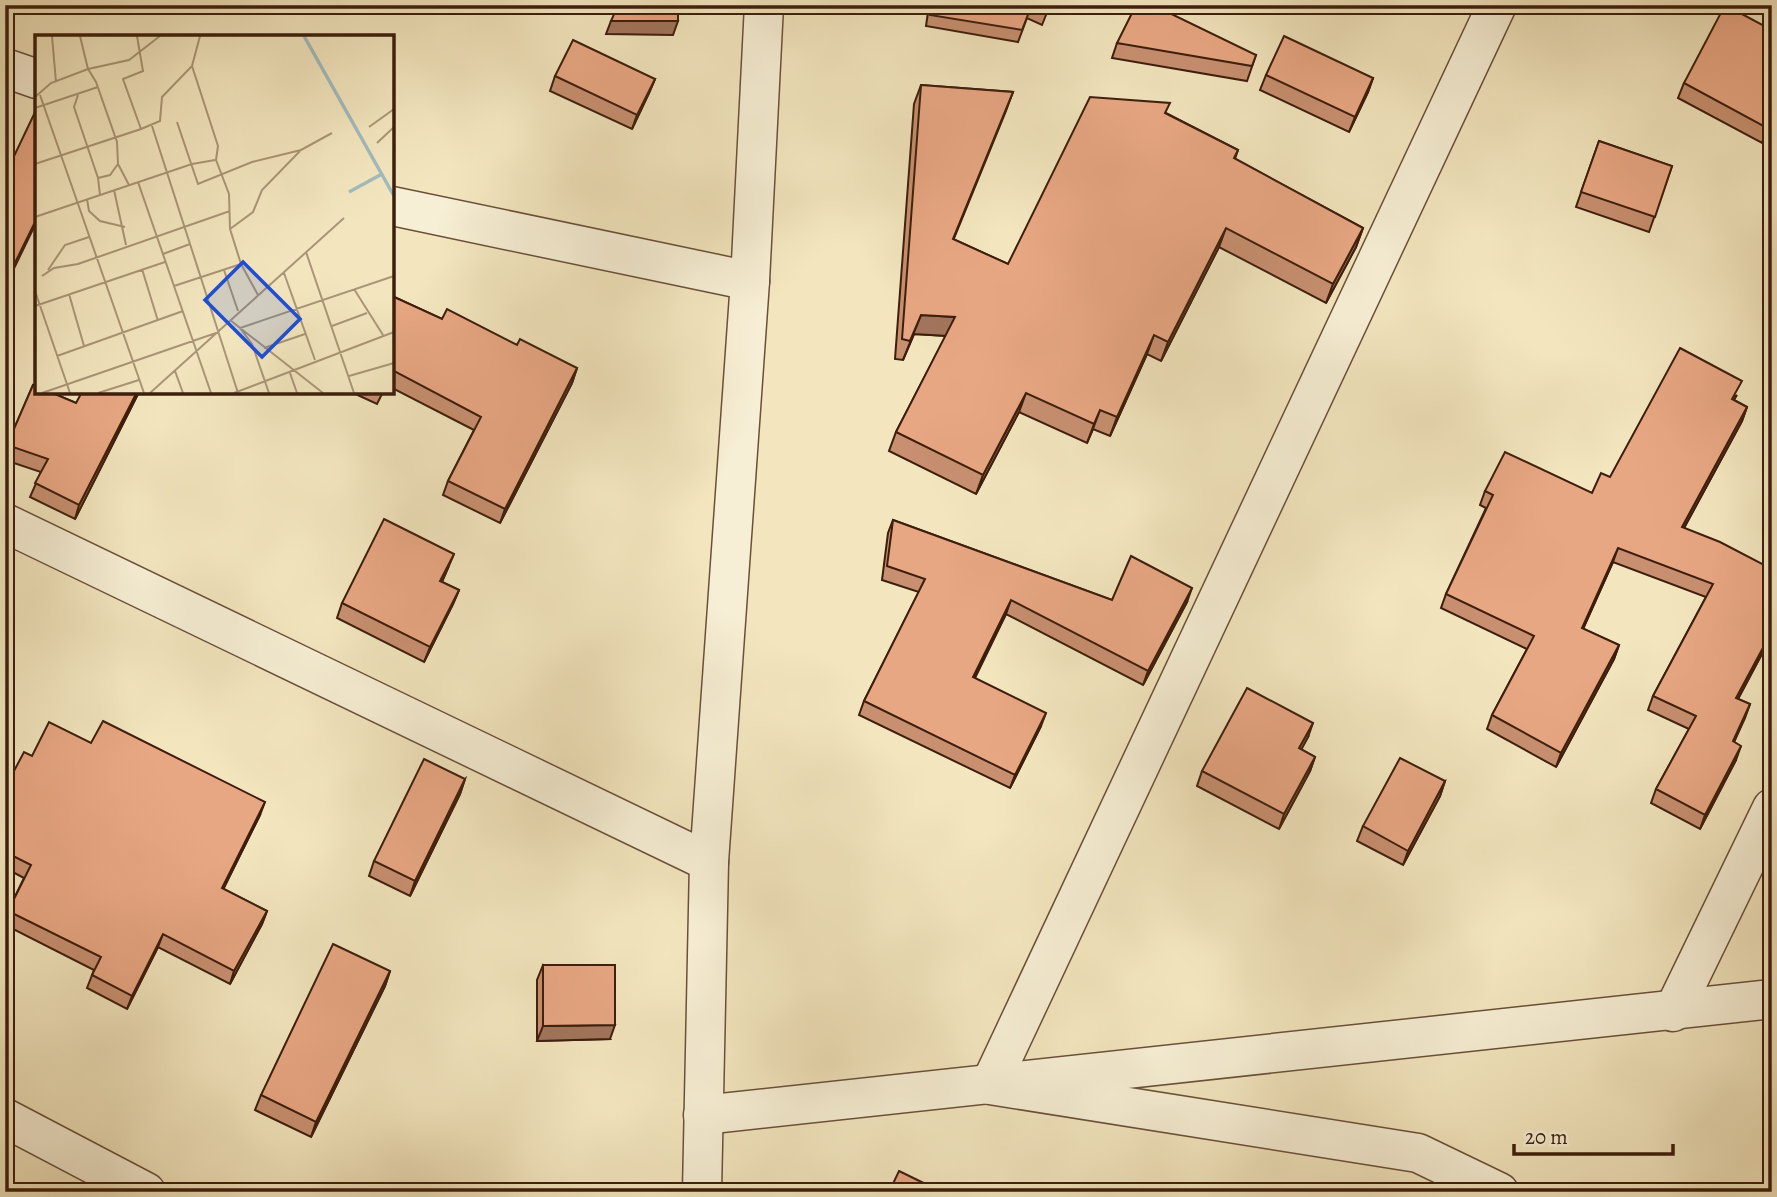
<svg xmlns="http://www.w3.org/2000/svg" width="1777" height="1197" font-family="Alegreya,serif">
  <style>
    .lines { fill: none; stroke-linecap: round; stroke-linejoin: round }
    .minor-casing { stroke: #6a5039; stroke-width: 41 }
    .tertiary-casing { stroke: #6a5039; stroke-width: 41 }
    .minor { stroke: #f7efd5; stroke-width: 38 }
    .tertiary { stroke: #f7efd5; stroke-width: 38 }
    .wall { fill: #c89071; stroke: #3d1e0c; stroke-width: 2 }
    .shaded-wall { fill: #a2755c; stroke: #3d1e0c; stroke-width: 2 }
    .building { fill: #e8a783; stroke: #3d1e0c; stroke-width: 2 }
    .inset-river { fill: none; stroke: #a2bcbe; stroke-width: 3.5 }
    .inset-road { fill: none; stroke: #aa9677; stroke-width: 2 }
    .view { fill: #1d4ed8; fill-opacity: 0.15; stroke: #1d4ed8; stroke-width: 3.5 }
    .inset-edge { fill: none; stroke: #3d1e0c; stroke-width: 3.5 }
  </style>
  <rect width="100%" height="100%" fill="#f3e6bf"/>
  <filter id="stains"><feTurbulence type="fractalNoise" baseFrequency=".00286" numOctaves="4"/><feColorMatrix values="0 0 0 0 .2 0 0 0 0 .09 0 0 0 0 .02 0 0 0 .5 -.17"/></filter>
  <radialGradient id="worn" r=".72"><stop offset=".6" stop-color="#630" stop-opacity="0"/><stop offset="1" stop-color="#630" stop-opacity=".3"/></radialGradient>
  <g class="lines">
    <defs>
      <g id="minor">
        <path d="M1497,5L990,1085L1418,1153L1499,1192"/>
        <path d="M5,68L37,79"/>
        <path d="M392,206L750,281"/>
        <path d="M5,523L709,862"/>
        <path d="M1673,1012L1772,808"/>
        <path d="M5,1118L146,1192"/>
      </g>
      <g id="tertiary">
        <path d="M703,1115L1772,999"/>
        <path d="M702,1192L709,862L750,281L764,5"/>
      </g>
    </defs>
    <use href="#minor" class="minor-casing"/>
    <use href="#tertiary" class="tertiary-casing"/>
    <use href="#minor" class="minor"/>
    <use href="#tertiary" class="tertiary"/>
  </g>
  <g class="wall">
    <path d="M929,5H1050L1042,25L1027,18L1018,42L926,26Z"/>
    <path d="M1772,30V124L1762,143L1678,98L1684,83Z"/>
    <path d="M1117,43L1256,55L1247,81L1112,58Z"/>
    <path d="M1266,75L1373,78L1368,92L1349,132L1260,90Z"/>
    <path d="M555,76L655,79L649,93L632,129L550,91Z"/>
    <path d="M921,85L1013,92L953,239L1008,264L1166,113L1238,150L1235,159L1363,228L1356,247L1326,303L1219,247L1161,361L1147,354L1110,436L1093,429L1087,443L1019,412L976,494L889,451L896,432L946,336L914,334L903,360L895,359L914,104Z"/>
    <path d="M1599,141L1672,166L1649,232L1576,207Z"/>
    <path d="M392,296L442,319L517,345L577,368L572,383L500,523L443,495L448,481L474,430L392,388Z"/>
    <path d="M33,385L76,403L139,392L75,519L30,497L41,472L5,460V450Z"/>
    <path d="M351,392H383L377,404Z"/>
    <path d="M1737,395L1734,400L1747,407L1742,421L1684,528L1772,635L1738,699L1750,704L1734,742L1736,760L1700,829L1651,803L1656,789L1689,729L1648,710L1653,696L1706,597L1613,562L1583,629L1619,645L1614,659L1556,767L1487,729L1492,715L1527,649L1441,608L1446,594L1486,508L1480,505L1485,491L1592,493L1610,477Z"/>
    <path d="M893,520L1112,600L1187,602L1143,685L1006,614L975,678L1041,726L1010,788L859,715L864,701L919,592L882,580L888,533Z"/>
    <path d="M448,568L442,582L459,590L453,604L424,662L337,618L342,603Z"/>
    <path d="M1308,737L1301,749L1315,757L1310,771L1279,829L1197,786L1202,771Z"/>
    <path d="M32,756L260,815L223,889L267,911L262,924L230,984L158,947L127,1009L87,988L94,970L5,925V918L8,911L24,878L5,868V788Z"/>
    <path d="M465,779L460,794L410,896L369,876L374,861Z"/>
    <path d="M1445,781L1440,796L1403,865L1357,841L1363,826Z"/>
    <path d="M543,965L610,1039L537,1041V980Z"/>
    <path d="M390,971L385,986L311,1137L255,1110L261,1095Z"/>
  </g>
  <g class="shaded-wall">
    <path d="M611,21H678L673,35L606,34Z"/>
    <path d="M1373,78L1368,92L1349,132L1355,117Z"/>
    <path d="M655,79L649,93L632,129L637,115Z"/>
    <path d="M1013,92L1006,111L946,258L953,239Z"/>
    <path d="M1772,119V124L1762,143L1767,128Z"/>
    <path d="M37,218V221L5,287V281Z"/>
    <path d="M1226,228L1219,247L1161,361L1168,342Z"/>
    <path d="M1363,228L1356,247L1326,303L1333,284Z"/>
    <path d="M921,315L955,317L948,336L914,334L903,360Z"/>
    <path d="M1154,335L1147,354L1110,436L1117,417Z"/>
    <path d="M577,368L572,383L500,523L505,509Z"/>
    <path d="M137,392H139L75,519L79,505Z"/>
    <path d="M1026,393L1019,412L976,494L983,475Z"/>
    <path d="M1747,407L1742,421L1677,541L1682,527Z"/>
    <path d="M1100,410L1093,429L1087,443L1094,424Z"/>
    <path d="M1618,548L1613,562L1577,642L1582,628Z"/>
    <path d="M454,554L448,568L435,596L440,581Z"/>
    <path d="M1192,588L1187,602L1143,685L1148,671Z"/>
    <path d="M459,590L453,604L424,662L430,647Z"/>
    <path d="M1011,600L1006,614L968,691L973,677Z"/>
    <path d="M1772,631V635L1731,712L1736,698Z"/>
    <path d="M1619,645L1614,659L1556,767L1561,753Z"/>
    <path d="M1750,704L1745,718L1728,755L1733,741Z"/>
    <path d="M1046,713L1041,726L1010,788L1015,775Z"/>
    <path d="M1313,723L1308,737L1294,763L1299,748Z"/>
    <path d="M1741,746L1736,760L1700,829L1705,815Z"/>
    <path d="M1315,757L1310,771L1279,829L1284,814Z"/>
    <path d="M465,779L460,794L410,896L415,881Z"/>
    <path d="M1445,781L1440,796L1403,865L1408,851Z"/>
    <path d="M265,802L260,815L217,902L222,888Z"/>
    <path d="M267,911L262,924L230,984L234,971Z"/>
    <path d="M163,934L158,947L127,1009L132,996Z"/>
    <path d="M390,971L385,986L311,1137L316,1122Z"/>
    <path d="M615,1025L610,1039L537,1041L543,1026Z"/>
  </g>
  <g class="building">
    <path d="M618,5H678V21H611Z"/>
    <path d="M931,5H1049L1046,13L1031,7L1022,30L930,15Z"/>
    <path d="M1136,5H1153L1256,55L1252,66L1117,43Z"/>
    <path d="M1725,5L1772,30V119L1767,128L1684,83Z"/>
    <path d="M1284,36L1373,78L1355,117L1266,75Z"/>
    <path d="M573,40L655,79L637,115L555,76Z"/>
    <path d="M921,85L1013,92L953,239L1008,264L1090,97L1170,103L1165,113L1238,150L1234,158L1363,228L1333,284L1226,228L1168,342L1154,335L1117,417L1100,410L1094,424L1026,393L983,475L896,432L955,317L921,315L910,341L902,339Z"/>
    <path d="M37,108V218L6,281H5V175Z"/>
    <path d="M1599,141L1672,166L1655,217L1581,192Z"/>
    <path d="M392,296L442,319L447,309L517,345L520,339L577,368L505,509L448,481L481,417L392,370Z"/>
    <path d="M1680,348L1742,381L1732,399L1747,407L1682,527L1720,542L1772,569V631L1736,698L1750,704L1733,741L1741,746L1705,815L1656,789L1696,716L1653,696L1713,584L1618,548L1582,628L1619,645L1561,753L1492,715L1534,636L1446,594L1493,495L1485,491L1505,452L1592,493L1601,473L1610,477Z"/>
    <path d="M33,385L37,386V392H50L76,403L82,392H137L79,505L35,483L48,459L7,445Z"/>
    <path d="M384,519L454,554L440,581L459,590L430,647L342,603Z"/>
    <path d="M893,520L1112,600L1131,556L1192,588L1148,671L1011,600L973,677L1046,713L1015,775L864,701L925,579L887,566Z"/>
    <path d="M1247,688L1313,723L1299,748L1315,757L1284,814L1202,771Z"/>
    <path d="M103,721L265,802L222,888L267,911L234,971L163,934L132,996L92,975L101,957L8,911L31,865L5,852V788L24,752L32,756L49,722L91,743Z"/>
    <path d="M5,749L13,753L5,769Z"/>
    <path d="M1400,758L1445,781L1408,851L1363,826Z"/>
    <path d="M424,759L465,779L415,881L374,861Z"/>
    <path d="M333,944L390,971L316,1122L261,1095Z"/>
    <path d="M543,965H615V1025L543,1026Z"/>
    <path d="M899,1171L942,1192H889Z"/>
  </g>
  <g transform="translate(35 35)">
    <rect width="359" height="359" fill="#f3e6bf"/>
    <path class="inset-river" d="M269,1L359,161M314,157L347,139"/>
    <path class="inset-road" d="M17,1L21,47M45,1L53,34L94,25L125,1M157,31L183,111L181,125L194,159L195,194L206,229L223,260M5,60L109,358M43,60L39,72L63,143L65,160M0,62L16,48L53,34L61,47L82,107L83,129L94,150M0,73L63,52M142,87L163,149L217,127L266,115L297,98M117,91L203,358M334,92L359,74M106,94L125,86L127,62L157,31L165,1M342,108L359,92M0,129L106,94L88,44L108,36L102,1M63,143L75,140L83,129M103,147L176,358M79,155L91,210M52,164L54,176L65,186L90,192M0,182L157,129L180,125M195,194L218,177L227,155L265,116M271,217L319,358M128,219L155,209M107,234L123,286M13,235L30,210L54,202M189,235L203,276M249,238L280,325M7,241L19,233L43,229L195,176M139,251L206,229M319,254L348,300M0,256L35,358M34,259L49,311M0,271L130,227M195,285L288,358M297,291L332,278M229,313L270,299M22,321L148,276M140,336L148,358M255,338L262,358M314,341L359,328M7,358L181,298M63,358L104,345M115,358L309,183M199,358L359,297M234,358L217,309L205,293L359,241"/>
    <path class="view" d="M208,227L265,284L227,322L170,265Z"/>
    <rect width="359" height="359" class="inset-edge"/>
  </g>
  <rect width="1777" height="1197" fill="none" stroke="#f3e6bf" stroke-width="28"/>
  <rect x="7" y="7" width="1763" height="1183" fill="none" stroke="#3d1e0c" stroke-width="3.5"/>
  <rect x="14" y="14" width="1749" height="1169" fill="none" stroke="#3d1e0c" stroke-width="2"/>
  <path d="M1514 1144v10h159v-10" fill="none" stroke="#3d1e0c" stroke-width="3.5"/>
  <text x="1525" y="1144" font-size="21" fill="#3d1e0c" stroke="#f7efd5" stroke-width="5" paint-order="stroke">20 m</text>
  <rect width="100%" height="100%" filter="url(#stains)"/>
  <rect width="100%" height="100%" fill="url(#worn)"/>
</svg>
